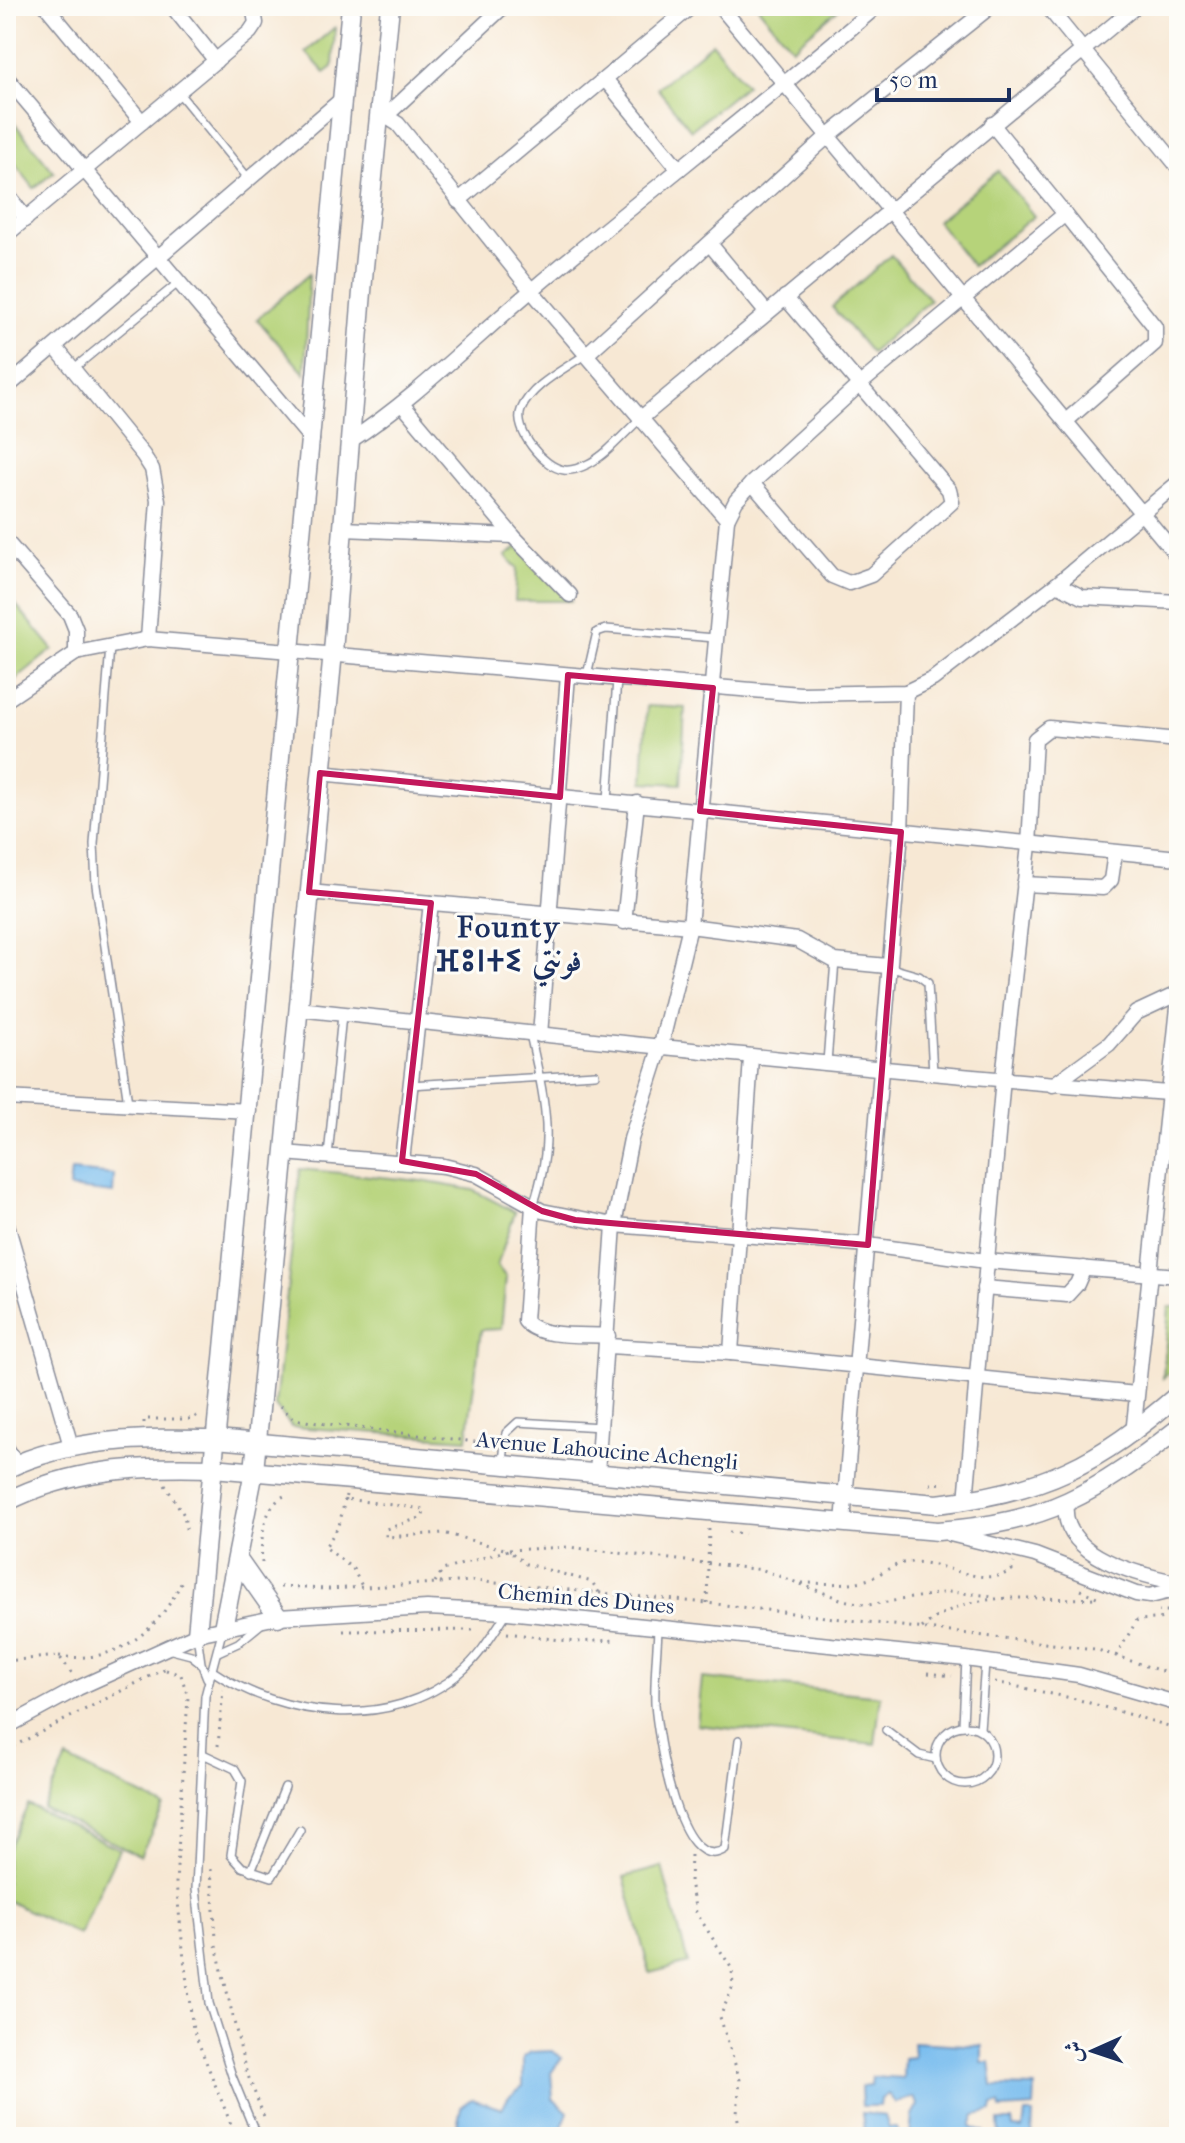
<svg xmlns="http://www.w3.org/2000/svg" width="1185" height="2143" font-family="'IM FELL French Canon',Amiri,'Noto Sans Tifinagh',serif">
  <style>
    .green { fill: #b6d37a; stroke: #68816c; stroke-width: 2 }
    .water { fill: #77bcee; stroke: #4976a6; stroke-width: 2 }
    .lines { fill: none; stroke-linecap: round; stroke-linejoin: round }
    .service-casing { stroke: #898c99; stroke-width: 10 }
    .minor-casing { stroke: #898c99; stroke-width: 17 }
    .tertiary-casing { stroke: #898c99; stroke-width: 21 }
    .path { stroke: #898c99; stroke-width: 3; stroke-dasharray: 2 6; stroke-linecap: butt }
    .service { stroke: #fff; stroke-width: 7 }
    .minor { stroke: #fff; stroke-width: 14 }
    .tertiary { stroke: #fff; stroke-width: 18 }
    .marked { fill: none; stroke: #c2185b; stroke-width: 6; stroke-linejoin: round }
    .labels { text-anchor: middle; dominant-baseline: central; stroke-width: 6; stroke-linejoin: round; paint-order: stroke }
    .street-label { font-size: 22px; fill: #1b2f5e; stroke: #fdfcf7 }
    .district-label { font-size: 30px; font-weight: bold; letter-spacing: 2px; fill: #1b2f5e; stroke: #fdfcf7 }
  </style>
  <rect width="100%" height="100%" fill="#fdfcf7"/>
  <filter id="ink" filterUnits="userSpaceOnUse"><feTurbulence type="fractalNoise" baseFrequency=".0125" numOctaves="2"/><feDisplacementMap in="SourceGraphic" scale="16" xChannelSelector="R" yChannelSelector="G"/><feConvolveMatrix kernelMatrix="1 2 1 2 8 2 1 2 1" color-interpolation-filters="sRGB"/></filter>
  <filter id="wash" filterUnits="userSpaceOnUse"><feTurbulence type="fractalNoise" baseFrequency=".006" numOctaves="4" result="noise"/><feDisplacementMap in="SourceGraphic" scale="32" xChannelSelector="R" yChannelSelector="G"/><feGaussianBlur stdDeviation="1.8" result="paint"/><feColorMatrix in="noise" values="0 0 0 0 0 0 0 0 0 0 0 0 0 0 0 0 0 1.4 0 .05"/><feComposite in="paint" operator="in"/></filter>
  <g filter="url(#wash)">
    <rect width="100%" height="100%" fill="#f7e8d4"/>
    <g class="green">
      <path d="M757,6H842L792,48Z"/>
      <path d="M335,27L333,67L325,73L306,52Z"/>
      <path d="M712,43L746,85L691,130L657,88Z"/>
      <path d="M11,119L54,172L34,188L6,152V124Z"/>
      <path d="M998,171L1034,216L972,266L937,221Z"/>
      <path d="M891,255L930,300L871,353L832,307Z"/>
      <path d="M309,274L305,374L257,319Z"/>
      <path d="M518,547L571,601H515L517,568L506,556Z"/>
      <path d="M6,593L53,649L6,687Z"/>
      <path d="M647,706L685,708L681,784L643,782Z"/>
      <path d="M300,1169L421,1181L473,1190L515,1212L497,1266L506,1277L501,1329L481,1330L467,1439L292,1427L275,1406Z"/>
      <path d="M1169,1307H1179V1365L1163,1378Z"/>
      <path d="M702,1678L881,1696L875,1744L697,1725Z"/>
      <path d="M67,1759L164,1806L140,1856L43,1808Z"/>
      <path d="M28,1805L119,1849L79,1935L6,1900V1852Z"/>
      <path d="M662,1867L688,1963L650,1973L624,1877Z"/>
    </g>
    <g class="water">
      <path d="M71,1171L114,1175L113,1193L69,1188Z"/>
      <path d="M913,2042L982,2046V2062H990L993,2086L1035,2087L1034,2107L1001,2109L1000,2104L993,2105L992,2111L975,2115L971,2126L985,2132V2137H910L912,2116L918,2105L913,2097L896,2103L888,2094L881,2099L880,2106H862L861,2087L871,2086L872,2077L903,2079L904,2058L914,2057Z"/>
      <path d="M552,2051L562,2057L551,2073L553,2099L568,2112L558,2137H470L457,2126L461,2107L472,2099L502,2109L508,2098L523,2086V2057L531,2052Z"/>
      <path d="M862,2113L885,2116L889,2128H897L899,2137H865Z"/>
      <path d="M1025,2114H1033L1032,2137H1000L999,2121H1012L1013,2128L1023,2129Z"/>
    </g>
  </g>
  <g filter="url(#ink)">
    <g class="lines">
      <defs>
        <g id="service">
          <path d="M178,92L248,178"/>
          <path d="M586,354C565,369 531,385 521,410C513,430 544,468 564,470C571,471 582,467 588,464C607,455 624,433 640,419"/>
          <path d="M73,369L178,283"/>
          <path d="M110,647L94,844L96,885L128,1103"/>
          <path d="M587,675L597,632L606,629L715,638"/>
          <path d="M608,800L617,680"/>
          <path d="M888,967L919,976L928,983L933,1073"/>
          <path d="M530,1034C545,1102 556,1139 533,1206"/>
          <path d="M827,1062L835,961"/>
          <path d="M410,1085L595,1074"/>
          <path d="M328,1156L342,1015"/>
          <path d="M503,1462L506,1433L518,1422L601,1427"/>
          <path d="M223,1628L205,1696L196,1889L209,2003L232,2076L257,2137"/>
          <path d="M658,1629C657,1654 654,1679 655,1704C657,1731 678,1879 725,1849L739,1740"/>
          <path d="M197,1634L201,1663L207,1678"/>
          <path d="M168,1649L191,1655L200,1662"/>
          <path d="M218,1652L238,1643L260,1625"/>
          <path d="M211,1670C282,1718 391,1732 461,1672C480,1656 492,1635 506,1614"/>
          <path d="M963,1725L966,1659"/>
          <circle cx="965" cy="1755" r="29"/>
          <path d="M980,1729L985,1663"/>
          <path d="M886,1730L919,1755L936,1759"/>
          <path d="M203,1754L235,1769L242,1781L231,1855L242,1867L272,1877L300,1830"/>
          <path d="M251,1871L285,1787"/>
        </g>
        <g id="minor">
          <path d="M46,6L142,122"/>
          <path d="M172,6L216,61"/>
          <path d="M720,6L1179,558"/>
          <path d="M1047,6L1179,168"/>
          <path d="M6,77L312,440"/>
          <path d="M605,79L679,169"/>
          <path d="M379,112L398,124L531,290L727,519L690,926L661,1045L631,1139L614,1225L597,1473"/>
          <path d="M387,115L504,6"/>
          <path d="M6,193L26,219"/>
          <path d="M458,201L692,6"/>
          <path d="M1065,214L1155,327V343L1066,421"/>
          <path d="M6,235L250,32L256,23L253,6"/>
          <path d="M710,244L766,312"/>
          <path d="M56,348L143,455L152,469L158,500L148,639"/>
          <path d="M588,353L828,136L991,6"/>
          <path d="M6,388L342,99"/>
          <path d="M402,404L513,536L570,595"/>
          <path d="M640,419L1136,6"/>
          <path d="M350,441C416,398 472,340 533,289C646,194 764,103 877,6"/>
          <path d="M752,483L832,576L849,583L871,575L952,502L949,490L785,297"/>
          <path d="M727,519L736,501L752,483L860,384L1065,214L992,124"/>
          <path d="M343,529L513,536"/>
          <path d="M6,541L70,615L76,630V653"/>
          <path d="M1057,584L1082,597L1179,602"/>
          <path d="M6,700L76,653L148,639L800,694L906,692L933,679L1057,584L1179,482"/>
          <path d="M320,773L1179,858"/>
          <path d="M1024,884L1103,888L1111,880L1115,853"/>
          <path d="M309,892L690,926L797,940L835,961L887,966"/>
          <path d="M624,922L637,803"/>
          <path d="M297,1009C587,1039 877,1071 1168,1093"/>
          <path d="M540,1035L568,675"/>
          <path d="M1053,1085L1109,1044L1136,1013L1179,993"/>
          <path d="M6,1098L249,1111"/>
          <path d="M284,1153L444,1166L476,1174L542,1211L614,1225L868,1245L986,1261L1179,1276"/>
          <path d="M402,1161L431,903"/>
          <path d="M533,1206L525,1321C539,1339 586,1334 608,1336"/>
          <path d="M6,1221L71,1446"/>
          <path d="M984,1288L1067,1295L1077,1284L1084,1268"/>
          <path d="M608,1346L731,1353L1136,1394"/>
          <path d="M731,1353L751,1058"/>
          <path d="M1133,1434L1179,998"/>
          <path d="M6,1447L16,1464"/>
          <path d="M966,1501L1003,1078L1029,845L1035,739L1049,728L1179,740"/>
          <path d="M1066,1504C1060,1557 1140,1575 1179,1583"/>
          <path d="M843,1523L901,832L906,692"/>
          <path d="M950,1534L1035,1555L1136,1594L1150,1596L1179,1589"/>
          <path d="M6,1727L78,1688L197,1634L278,1617L427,1608L508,1612L966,1659L1079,1675L1179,1704"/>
        </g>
        <g id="tertiary">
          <path d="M6,1469C73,1437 144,1438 216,1439L937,1504C1044,1492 1098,1464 1179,1394"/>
          <path d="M6,1502C72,1468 140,1466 213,1468L938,1531C1047,1523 1095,1494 1179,1428"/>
          <path d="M238,1560L278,1617"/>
          <path d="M223,1628L254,1471L333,652L364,267L390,6"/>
          <path d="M197,1634L351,6"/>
        </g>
      </defs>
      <use href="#service" class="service-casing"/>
      <use href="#minor" class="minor-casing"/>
      <use href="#tertiary" class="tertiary-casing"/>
      <g class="path">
        <path d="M280,1406L294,1419L311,1422L492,1444"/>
        <path d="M144,1423V1419H192L199,1414"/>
        <path d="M930,1484L946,1483"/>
        <path d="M165,1485L184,1515L187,1535"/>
        <path d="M346,1495L345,1499L424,1509L423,1517L386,1529V1537L443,1533L508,1550L568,1547L763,1570L843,1600L868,1605L949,1592L994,1596"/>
        <path d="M345,1499L339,1526L325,1547L353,1569L362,1586"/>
        <path d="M729,1532L745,1534"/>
        <path d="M262,1563C260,1540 263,1502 289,1494"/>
        <path d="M435,1582L443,1570L508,1550L526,1564L592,1582L600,1594"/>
        <path d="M802,1583C824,1583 848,1586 869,1579C880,1575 892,1565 903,1563C939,1556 979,1591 1012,1570L1014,1563"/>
        <path d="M280,1587L329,1589L475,1581L707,1603L1095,1649L1179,1677"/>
        <path d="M1080,1590L1102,1599"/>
        <path d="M707,1603L709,1527"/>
        <path d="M922,1628C971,1585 1035,1602 1094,1598"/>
        <path d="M343,1631L479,1630"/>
        <path d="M507,1633L576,1642L615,1640"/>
        <path d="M59,1656C117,1665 161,1630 183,1578"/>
        <path d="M1116,1656L1137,1620L1172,1618V1611H1159"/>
        <path d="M6,1661L59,1656L72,1674"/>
        <path d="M166,1670L181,1675L188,1697L176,1883L184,1959L193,2029L236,2137"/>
        <path d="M928,1673L952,1676"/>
        <path d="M995,1682L1076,1699L1179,1729"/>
        <path d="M218,1746L223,1690"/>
        <path d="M6,1750L166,1668"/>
        <path d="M691,1855L690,1882L696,1912L732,1969L733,1986L720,2017L740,2080L737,2114L741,2137"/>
        <path d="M211,1869L216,1938"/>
        <path d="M216,1945L245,2068L265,2119"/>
        <path d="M1171,2137L1179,2045"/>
      </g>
      <use href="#service" class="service"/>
      <use href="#minor" class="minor"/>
      <use href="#tertiary" class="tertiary"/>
    </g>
  </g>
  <path class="marked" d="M568,675L713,688L700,811L901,832L868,1245L575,1220L542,1211L476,1174L402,1161L431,903L309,892L320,773L560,797Z"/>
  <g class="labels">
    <g class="street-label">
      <text transform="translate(607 1451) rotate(5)">Avenue Lahoucine Achengli</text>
      <text transform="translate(586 1599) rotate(5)">Chemin des Dunes</text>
    </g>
    <g class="district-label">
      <text x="509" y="927">Founty<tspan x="509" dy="34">ⴼⵓⵏⵜⵉ فونتي</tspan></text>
    </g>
  </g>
  <rect width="1185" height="2143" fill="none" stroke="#fdfcf7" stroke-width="32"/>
  <g transform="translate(1093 2051) rotate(267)" stroke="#fdfcf7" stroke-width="6" paint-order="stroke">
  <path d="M0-6L14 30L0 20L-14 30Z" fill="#1b2f5e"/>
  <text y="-12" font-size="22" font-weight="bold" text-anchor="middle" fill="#1b2f5e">ش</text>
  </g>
  <path d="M877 88v12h132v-12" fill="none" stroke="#1b2f5e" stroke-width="4"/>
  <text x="889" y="88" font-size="24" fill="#1b2f5e" stroke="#fdfcf7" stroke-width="6" paint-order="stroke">50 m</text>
</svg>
